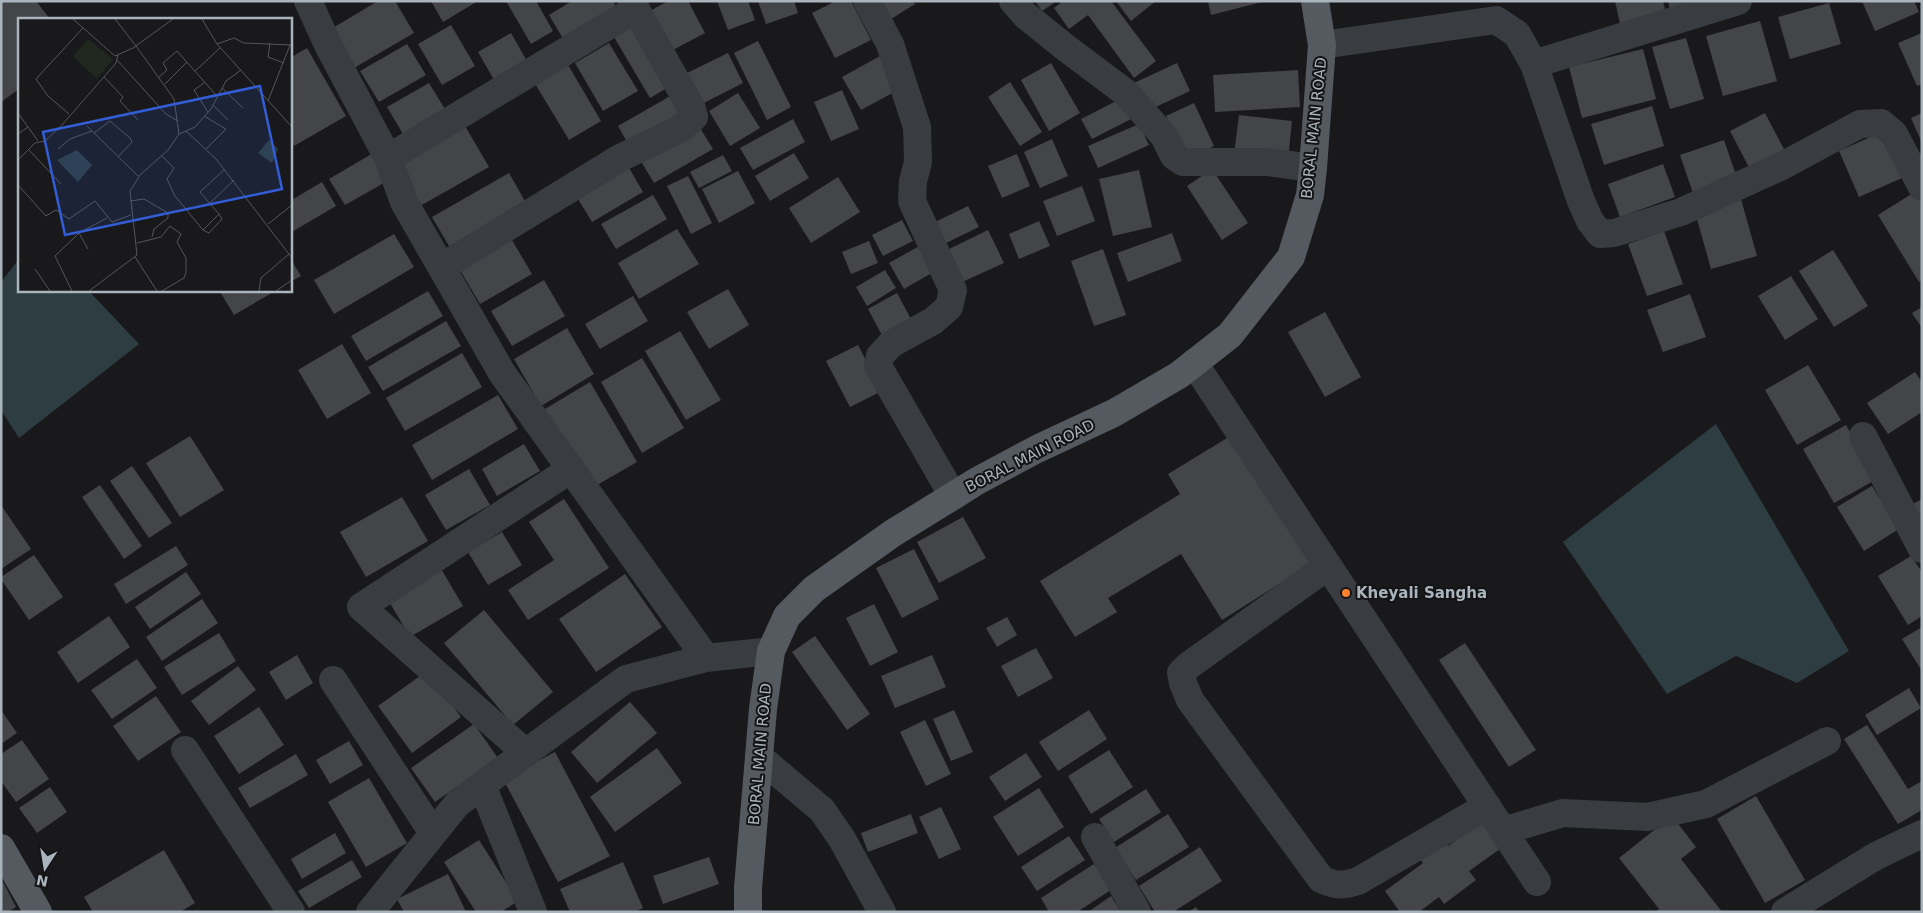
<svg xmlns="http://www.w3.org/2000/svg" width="1923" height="913" font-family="'DejaVu Sans',sans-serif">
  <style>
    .water { fill: #2d3d41 }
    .building { fill: #434548 }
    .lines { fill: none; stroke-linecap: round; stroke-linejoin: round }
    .minor { stroke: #393c41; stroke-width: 28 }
    .major { stroke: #555a60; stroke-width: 28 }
    .poi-dot { fill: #ff802d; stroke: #141416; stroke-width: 2 }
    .labels { text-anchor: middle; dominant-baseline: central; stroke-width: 4; stroke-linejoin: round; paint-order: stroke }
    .street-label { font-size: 15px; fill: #aab4bc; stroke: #141416 }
    .poi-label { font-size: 15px; font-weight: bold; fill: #aab4bc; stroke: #141416; text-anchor: start }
    .inset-road { fill: none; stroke: #53575b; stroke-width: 1 }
    .view { fill: #325dd4; fill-opacity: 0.15; stroke: #325dd4; stroke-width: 2.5 }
    .inset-edge { fill: none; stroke: #aab4bc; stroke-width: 2.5 }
  </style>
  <rect width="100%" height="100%" fill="#19191b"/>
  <g class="water">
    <path d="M19,259V290H88L139,344L19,438L1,410V282Z"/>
    <path d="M1716,424L1849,651L1797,683L1736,656L1667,694L1563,542Z"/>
  </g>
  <g class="building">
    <path d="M1,1H36L50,19H19V89L1,102Z"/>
    <path d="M378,1H395L414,33L354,68L331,29Z"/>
    <path d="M431,1H478L443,22Z"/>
    <path d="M506,1H536L553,31L531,44Z"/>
    <path d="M572,1H613L618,10L565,42L549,15Z"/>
    <path d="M668,1H688L705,33L671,51L650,11Z"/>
    <path d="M717,1H748L755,20L728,30Z"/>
    <path d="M758,1H794L798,13L766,24Z"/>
    <path d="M836,1H851L871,40L835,58L812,13Z"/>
    <path d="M875,1H913L915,4L888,21Z"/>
    <path d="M1035,1H1057L1042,11Z"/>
    <path d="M1063,1H1111L1156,61L1134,78L1088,15L1069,29L1054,8Z"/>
    <path d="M1116,1H1156L1131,21Z"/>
    <path d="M1208,1H1261L1262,2L1211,15Z"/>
    <path d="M1615,1H1663L1667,18L1621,28Z"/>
    <path d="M1668,1H1712L1671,14Z"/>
    <path d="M1862,1H1914L1919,12L1875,31Z"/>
    <path d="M1829,3L1841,44L1790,59L1778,17Z"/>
    <path d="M1760,21L1777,81L1723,96L1706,36Z"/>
    <path d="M638,23L674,84L650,98L614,37Z"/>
    <path d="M451,25L475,66L442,85L418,44Z"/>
    <path d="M511,33L531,68L498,87L478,52Z"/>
    <path d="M1922,33V84L1917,86L1898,43Z"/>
    <path d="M1686,38L1704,99L1670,109L1652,47Z"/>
    <path d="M758,41L791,107L767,120L734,53Z"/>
    <path d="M609,43L638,91L603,111L575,63Z"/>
    <path d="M407,44L426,75L379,102L360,71Z"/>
    <path d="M307,48L346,116L294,146L290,139V58Z"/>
    <path d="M1643,49L1656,99L1582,118L1569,67Z"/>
    <path d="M728,53L743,83L702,104L687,73Z"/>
    <path d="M880,56L898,90L861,110L842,77Z"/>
    <path d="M564,58L601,121L569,140L531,77Z"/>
    <path d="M1051,63L1080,113L1049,131L1021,80Z"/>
    <path d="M1177,63L1190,91L1147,111L1134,83Z"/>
    <path d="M1298,70L1300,107L1215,112L1213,75Z"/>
    <path d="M1010,82L1042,132L1020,146L988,97Z"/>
    <path d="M429,83L448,114L406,139L387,107Z"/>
    <path d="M842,90L859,129L831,141L814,102Z"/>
    <path d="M738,93L760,128L730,146L709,111Z"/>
    <path d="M672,95L685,118L631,149L618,126Z"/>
    <path d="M1126,96L1137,116L1092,139L1081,119Z"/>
    <path d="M1194,103L1214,146L1186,160L1166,116Z"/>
    <path d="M1652,106L1664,146L1604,165L1591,124Z"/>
    <path d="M1765,113L1788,157L1753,175L1730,131Z"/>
    <path d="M1922,113V143L1911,118Z"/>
    <path d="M1239,115L1292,121L1288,160L1234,154Z"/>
    <path d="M793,119L805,142L753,170L740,148Z"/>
    <path d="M697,123L713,149L654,183L639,158Z"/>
    <path d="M1139,124L1149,145L1098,168L1088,146Z"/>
    <path d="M465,126L489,167L420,206L397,166Z"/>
    <path d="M1882,132L1902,178L1859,197L1839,151Z"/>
    <path d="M1052,139L1068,176L1040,188L1024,152Z"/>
    <path d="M1724,140L1738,181L1694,196L1680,155Z"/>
    <path d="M375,152L391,179L345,205L329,179Z"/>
    <path d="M794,153L809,178L770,201L755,176Z"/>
    <path d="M1017,154L1030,186L1002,198L988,166Z"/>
    <path d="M723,155L732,171L699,188L690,172Z"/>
    <path d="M624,159L643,192L592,222L572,189Z"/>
    <path d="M1663,164L1675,197L1620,217L1608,184Z"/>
    <path d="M1212,169L1248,223L1222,240L1187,186Z"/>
    <path d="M1139,170L1152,227L1113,236L1099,179Z"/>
    <path d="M738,171L755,203L719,223L702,189Z"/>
    <path d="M509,173L529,208L453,253L432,217Z"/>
    <path d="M688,176L712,223L691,234L667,186Z"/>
    <path d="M838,177L860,212L811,243L789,208Z"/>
    <path d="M322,182L336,206L290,233V201Z"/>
    <path d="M1082,186L1095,221L1057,236L1043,201Z"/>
    <path d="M1918,190L1922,196V280L1919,282L1878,215Z"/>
    <path d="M653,195L667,219L616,249L601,224Z"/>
    <path d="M1741,199L1757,256L1711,269L1695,212Z"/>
    <path d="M968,206L979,227L942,245L931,224Z"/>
    <path d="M902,220L913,241L883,256L872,235Z"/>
    <path d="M1039,221L1050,246L1019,259L1009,234Z"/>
    <path d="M677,229L699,264L639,299L618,263Z"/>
    <path d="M988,230L1004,263L960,283L945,251Z"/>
    <path d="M1664,231L1683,284L1647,296L1628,244Z"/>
    <path d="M1172,233L1182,261L1128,282L1117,253Z"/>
    <path d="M394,234L414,267L334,314L314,280Z"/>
    <path d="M509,235L532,274L480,304L457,265Z"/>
    <path d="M869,241L878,263L851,274L842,252Z"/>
    <path d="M923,244L937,270L904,289L889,263Z"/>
    <path d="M1103,249L1126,315L1094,326L1071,261Z"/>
    <path d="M1833,250L1868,306L1834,327L1799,271Z"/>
    <path d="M290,258L301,276L290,282Z"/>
    <path d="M885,270L896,288L867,306L856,287Z"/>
    <path d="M1791,276L1818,319L1785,340L1758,296Z"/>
    <path d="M544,280L565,316L512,346L491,311Z"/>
    <path d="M728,289L749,325L709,349L687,312Z"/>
    <path d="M219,290H277L234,315Z"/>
    <path d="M428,291L443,316L366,361L351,336Z"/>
    <path d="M897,293L912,321L883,337L868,309Z"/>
    <path d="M1690,294L1706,337L1663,352L1647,310Z"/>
    <path d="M633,296L648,321L600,349L585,324Z"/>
    <path d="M1922,307V328L1912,313Z"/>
    <path d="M1325,312L1361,377L1325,397L1288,332Z"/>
    <path d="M446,321L461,346L383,391L368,367Z"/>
    <path d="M567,328L594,374L541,406L514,359Z"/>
    <path d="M680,331L721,400L686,420L645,351Z"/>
    <path d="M342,344L371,393L327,419L298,370Z"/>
    <path d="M858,345L882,391L850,407L826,361Z"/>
    <path d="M462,353L482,387L405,431L386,398Z"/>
    <path d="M642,358L684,428L642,453L601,382Z"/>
    <path d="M1808,365L1841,420L1797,445L1765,390Z"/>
    <path d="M1915,372L1922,382V412L1888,434L1867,403Z"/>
    <path d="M590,382L637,462L592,488L545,409Z"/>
    <path d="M498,395L518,429L432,480L412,445Z"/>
    <path d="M1846,425L1877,479L1834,503L1803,449Z"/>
    <path d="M1237,432L1317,560L1222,620L1181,554L1108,598L1117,612L1075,637L1040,581L1180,494L1168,474Z"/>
    <path d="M190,436L224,490L180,517L146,463Z"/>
    <path d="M524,444L540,471L497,496L482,469Z"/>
    <path d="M132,466L172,523L149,538L110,481Z"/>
    <path d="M469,469L490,505L446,530L425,495Z"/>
    <path d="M100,485L142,546L124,559L82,497Z"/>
    <path d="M1872,486L1899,529L1864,551L1837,507Z"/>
    <path d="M402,497L428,541L366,577L340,532Z"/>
    <path d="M564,499L609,568L528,620L508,590L554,560L529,522Z"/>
    <path d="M1922,499V519L1913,504Z"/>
    <path d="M1,505L31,549L1,569Z"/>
    <path d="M963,517L986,558L939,583L917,542Z"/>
    <path d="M502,532L522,565L488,585L468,552Z"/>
    <path d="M176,546L188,565L126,604L114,584Z"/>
    <path d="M914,549L939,599L902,618L876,568Z"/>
    <path d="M34,555L63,597L29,620L1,579V577Z"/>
    <path d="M1911,556L1922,572V616L1908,625L1878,576Z"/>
    <path d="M440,567L463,606L410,637L387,598Z"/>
    <path d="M186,572L201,594L150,629L135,607Z"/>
    <path d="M625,574L662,627L596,672L559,619Z"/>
    <path d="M202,599L218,623L162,661L146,637Z"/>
    <path d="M874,604L898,652L870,666L846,618Z"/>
    <path d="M484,610L553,692L513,725L444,643Z"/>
    <path d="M109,616L130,647L78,683L57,652Z"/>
    <path d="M1007,617L1017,635L997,647L986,628Z"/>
    <path d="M1922,627V671L1902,639Z"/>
    <path d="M219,633L236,661L182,695L164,667Z"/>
    <path d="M815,636L870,714L847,730L792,652Z"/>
    <path d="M1465,643L1536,750L1509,767L1439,660Z"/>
    <path d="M1036,648L1053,678L1018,697L1001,666Z"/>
    <path d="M297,655L313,683L286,700L269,672Z"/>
    <path d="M932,655L946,687L895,708L881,676Z"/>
    <path d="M137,659L157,688L112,719L91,690Z"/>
    <path d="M238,666L256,690L209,725L191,701Z"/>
    <path d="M427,671L461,717L412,753L378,706Z"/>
    <path d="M1909,688L1921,708L1877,735L1865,715Z"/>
    <path d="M156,696L181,732L138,761L113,726Z"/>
    <path d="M630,702L657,733L597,783L571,752Z"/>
    <path d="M259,707L284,745L239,774L214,736Z"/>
    <path d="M1,710L17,733L1,744Z"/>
    <path d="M954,710L973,752L951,761L933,719Z"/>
    <path d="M1089,710L1107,739L1058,771L1039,742Z"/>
    <path d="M925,720L951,774L926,786L900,732Z"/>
    <path d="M474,724L498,758L435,802L411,768Z"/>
    <path d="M1867,725L1908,789L1922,781V810L1898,824L1844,739Z"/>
    <path d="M22,740L49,779L16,802L1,781V754Z"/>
    <path d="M349,741L363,765L330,784L316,760Z"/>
    <path d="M657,748L682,783L615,832L590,797Z"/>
    <path d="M1109,750L1133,787L1091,814L1068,776Z"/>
    <path d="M555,752L610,856L558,882L503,779Z"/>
    <path d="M1026,753L1042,777L1005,801L989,777Z"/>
    <path d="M296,754L308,775L250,808L238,788Z"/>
    <path d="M369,778L407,843L366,867L328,802Z"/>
    <path d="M50,787L67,812L37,833L19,808Z"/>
    <path d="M1039,788L1064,827L1018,856L993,817Z"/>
    <path d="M1146,789L1161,812L1114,842L1099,819Z"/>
    <path d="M1756,796L1805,880L1765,903L1717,819Z"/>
    <path d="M941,807L961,849L939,859L919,817Z"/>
    <path d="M911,814L918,833L868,852L861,833Z"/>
    <path d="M1168,814L1189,847L1136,880L1115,848Z"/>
    <path d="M1672,816L1696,847L1681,859L1722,912H1656L1659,909L1619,858Z"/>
    <path d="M1487,817L1507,844L1469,871L1476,880L1444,904L1439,897L1419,912H1400L1385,891L1423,863L1417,856L1442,837L1448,846Z"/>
    <path d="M335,833L346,853L302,879L291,859Z"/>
    <path d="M1069,836L1085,860L1037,891L1021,867Z"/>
    <path d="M479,840L518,901L501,912H476L444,862Z"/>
    <path d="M1200,847L1222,881L1173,912H1155L1139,886Z"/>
    <path d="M164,850L195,903L180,912H93L84,897Z"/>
    <path d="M709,857L719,884L663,904L653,876Z"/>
    <path d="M352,860L362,877L309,908L298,891Z"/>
    <path d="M623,862L643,908L634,912H570L560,889Z"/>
    <path d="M1094,864L1111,890L1077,912H1049L1041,898Z"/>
    <path d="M448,874L466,912H404L397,899Z"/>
    <path d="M1,878L16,907L8,912H1Z"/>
    <path d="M1111,896L1121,912H1088Z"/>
    <path d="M1196,907L1199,912H1188Z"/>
  </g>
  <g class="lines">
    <g class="minor">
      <path d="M308,1L328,45L388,158L404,202L502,373L706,658L771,651"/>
      <path d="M867,1L890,44L917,127L918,162L913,181L912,201L953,290L949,307L933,321L891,344L880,356L878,366L953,496"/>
      <path d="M1013,1L1025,15L1066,48L1126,93L1164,136L1174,156L1183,162H1268L1313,168"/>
      <path d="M1322,45L1496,20L1517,34L1534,64L1581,201L1590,221L1600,234L1614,233L1681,212L1782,166L1860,124L1881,123L1894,134L1922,187"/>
      <path d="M1534,64L1738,1"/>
      <path d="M388,158L636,9"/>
      <path d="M442,267L620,158L680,129L694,117L692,109L631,1"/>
      <path d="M1194,363L1537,882"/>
      <path d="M1863,436L1922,549"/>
      <path d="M1328,566L1188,666L1181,673L1183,683L1190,700L1321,879C1335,886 1343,886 1358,881L1487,806"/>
      <path d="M333,680L433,833"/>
      <path d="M185,750L291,912"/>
      <path d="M526,753L361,607L571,469"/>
      <path d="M759,757L822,810L842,839L882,912"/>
      <path d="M482,785L533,912"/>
      <path d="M1503,831L1563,813L1647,817L1706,804L1827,741"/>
      <path d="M1095,837L1137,912"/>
      <path d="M370,912L457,804L482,785L626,679L706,658"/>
      <path d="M1785,912L1876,856L1922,834"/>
    </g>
    <g class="major">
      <path d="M1,848L38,912"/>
      <path d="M748,912V888L763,709L771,651L787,616L814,589L893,533L953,496L977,481L1037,449L1114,413L1179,375L1230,335L1291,257L1310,195L1313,168L1322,45L1315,1"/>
    </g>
  </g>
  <circle class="poi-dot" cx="1346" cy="593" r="5"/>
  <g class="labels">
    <g class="street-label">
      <text transform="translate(1314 128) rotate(-84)">BORAL MAIN ROAD</text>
      <text transform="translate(1030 456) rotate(-27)">BORAL MAIN ROAD</text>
      <text transform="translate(760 754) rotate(-85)">BORAL MAIN ROAD</text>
    </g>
    <g class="poi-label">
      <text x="1356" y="593">Kheyali Sangha</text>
    </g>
  </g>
  <g transform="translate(18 18)">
    <rect width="274" height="274" fill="#19191b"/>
    <path d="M70,21L95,41L79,61L55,38Z" fill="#1f271e"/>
    <path d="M251,122L260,131L254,145L240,135ZM59,132L74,147L60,164L39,142Z" fill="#2d3d41"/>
    <path class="inset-road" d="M55,1L97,38L115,30L155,1M97,1L118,28M184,1L199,26L274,109M252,25L250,39L266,45M199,26L216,20L226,25L274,27M99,42L148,96L160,103M177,53L202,30M86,59L105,79L102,83L120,102M141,59L149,52L145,45L159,33L199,78M186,65L176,72L190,94M147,66L169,44M204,70L225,90M250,83L272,27M195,87L210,102M0,95L10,109M51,96L30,78L18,61L65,10M186,98L208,111L188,131M69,108L120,158M168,113L177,109L193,91L208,63L223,52M76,115L92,103L112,120L114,124L100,139M0,116L10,109L20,123M161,116L168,113L198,141L274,240M10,131L43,166M40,131L52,121L74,113M144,138L156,150L149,161L157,178L185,212L201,196L182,174L207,151M0,142L17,125L27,123L43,108L98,45L100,37M0,167L28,198L38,192L51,201L77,183L94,204L113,197M112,183L126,181L150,195V200L136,211L134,219M192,185L216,162M250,206L274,187M185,212L191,215L204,201L201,196M61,215L70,231M119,225L143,219L152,208L163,216L159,224L168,240V255L166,260L144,273M117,239L139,273M17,251L32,273M54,273L37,238L61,215L89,200M71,273L119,237L112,173L122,157L150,132L161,116L156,81L118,28M241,273L243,260L271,236M258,273L274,262"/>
    <path class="view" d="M242,68L264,171L47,217L25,114Z"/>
    <rect width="274" height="274" class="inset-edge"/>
  </g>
  <rect width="1923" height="913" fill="none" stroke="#aab4bc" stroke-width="5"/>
  <g transform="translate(45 868) rotate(192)" stroke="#141416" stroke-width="4" paint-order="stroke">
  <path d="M0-4L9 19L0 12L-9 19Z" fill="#aab4bc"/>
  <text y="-8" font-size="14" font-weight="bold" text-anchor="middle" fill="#aab4bc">N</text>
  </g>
</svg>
